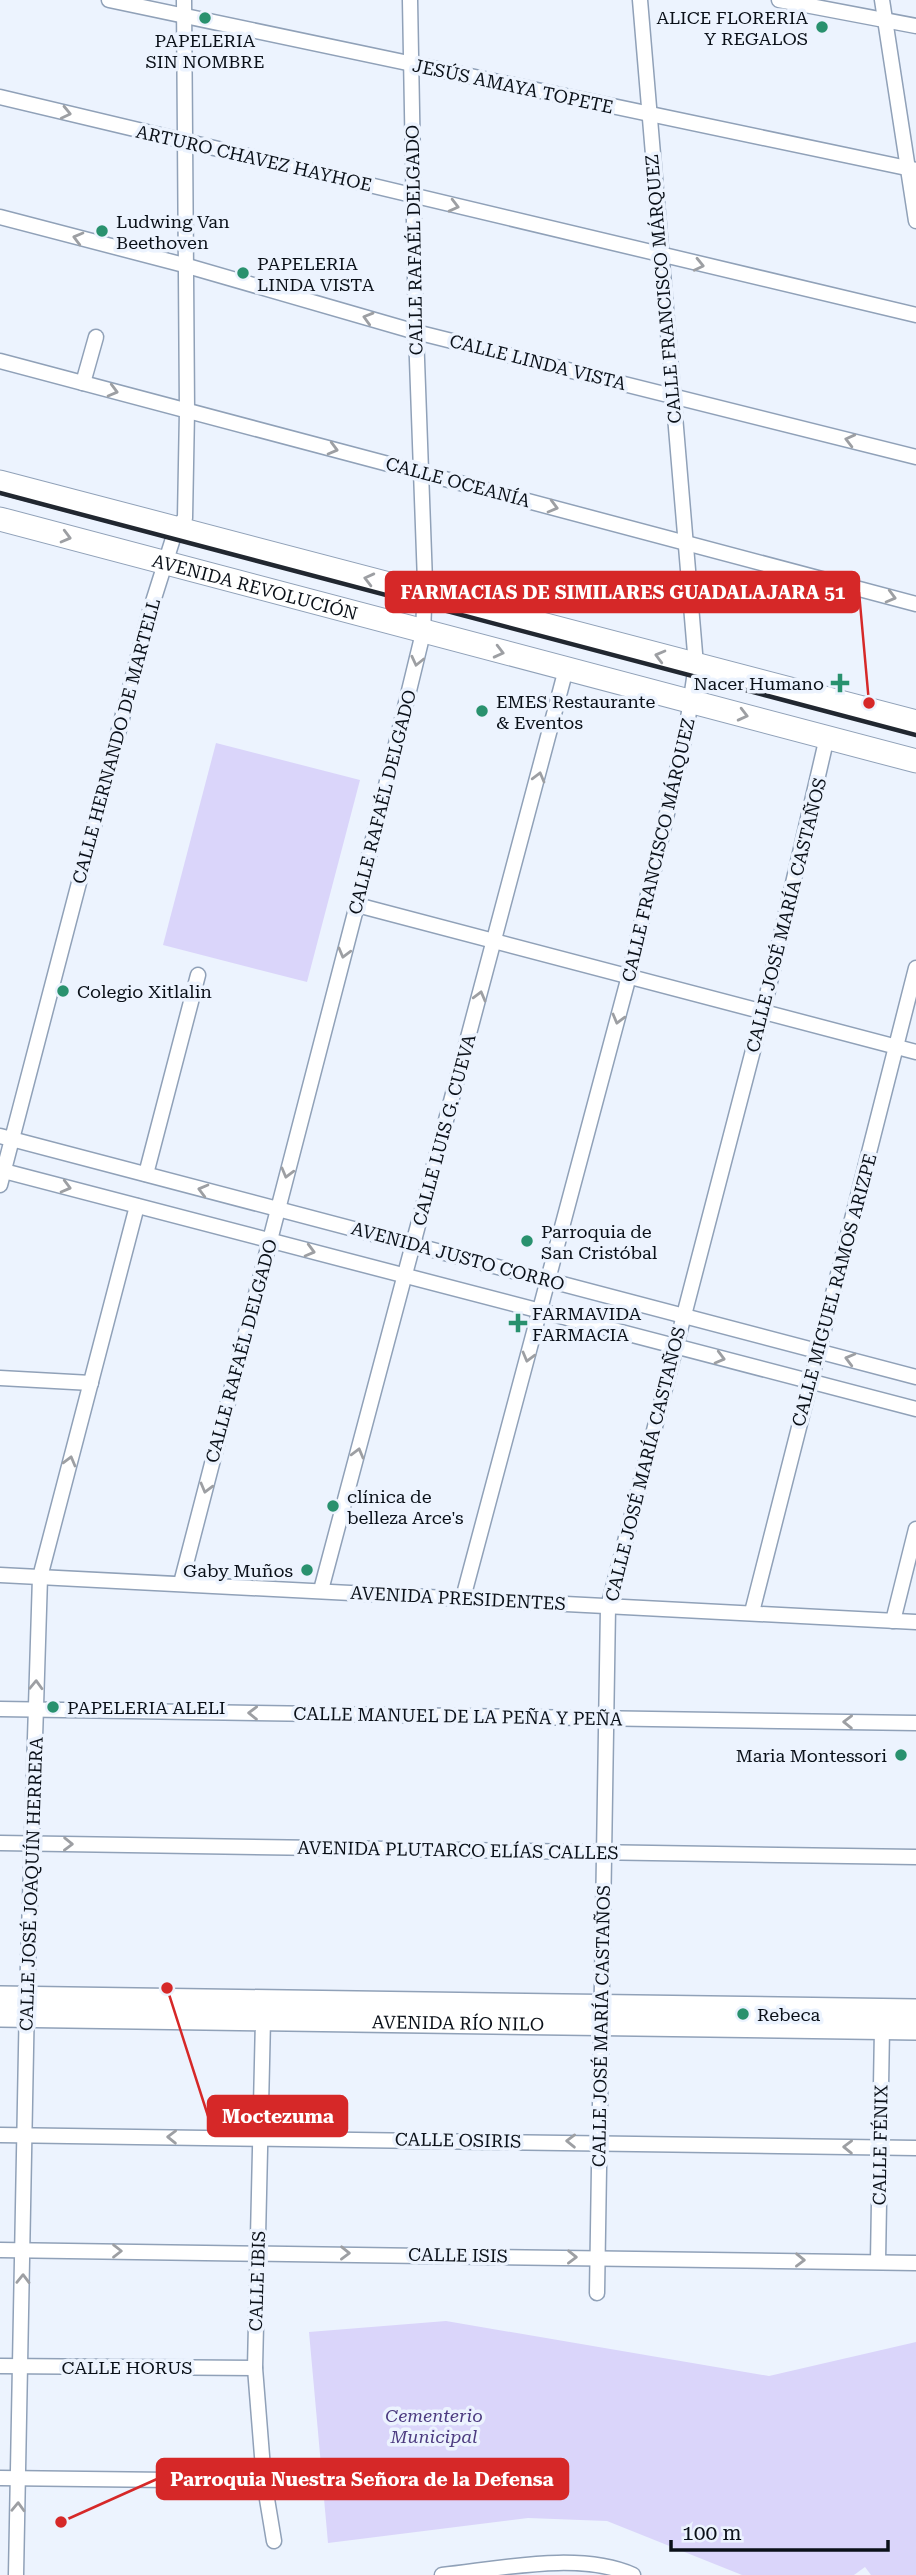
<svg xmlns="http://www.w3.org/2000/svg" width="916" height="2575" font-family="'Roboto Serif',serif">
  <style>
    .green { fill: #dad5fa }
    .lines { fill: none; stroke-linecap: round; stroke-linejoin: round }
    .street-casing { stroke: #90a1b8; stroke-width: 17 }
    .secondary-casing { stroke: #90a1b8; stroke-width: 24 }
    .primary-casing { stroke: #90a1b8; stroke-width: 25 }
    .street { stroke: #fff; stroke-width: 14 }
    .secondary { stroke: #fff; stroke-width: 21 }
    .primary { stroke: #fff; stroke-width: 23 }
    .rail { stroke: #212730; stroke-width: 4.5 }
    .oneway { stroke: #9d9fa3 }
    .poi-dot { fill: #29916e; stroke: #ecf3fe; stroke-width: 2.5 }
    .labels { text-anchor: middle; dominant-baseline: central; stroke-width: 7; stroke-linejoin: round; paint-order: stroke }
    .poi-label { font-size: 18px; fill: #0a1018; stroke: #ecf3fe; text-anchor: start }
    .street-label { font-size: 18px; fill: #0a1018; stroke: #ecf3fe }
    .park-label { font-size: 18px; font-style: italic; fill: #4c3b80; stroke: #ecf3fe }
    .leader { fill: none; stroke: #d62828; stroke-width: 2.5 }
    .callout-dot { fill: #d62828; stroke: #ecf3fe; stroke-width: 2.5 }
    .callout { fill: #d62828; stroke: #d62828; stroke-width: 2.5 }
    .callout-label { font-size: 19px; text-anchor: middle; font-weight: bold; fill: #fff }
  </style>
  <rect width="100%" height="100%" fill="#ecf3fe"/>
  <g class="green">
    <path d="M216,743L360,780L307,982L163,945Z"/>
    <path d="M446,2321L769,2376L916,2342V2575H871L865,2567L854,2575H742L607,2521L528,2518L328,2543L309,2332Z"/>
  </g>
  <g class="lines">
    <defs>
      <g id="street">
        <path d="M109,0L916,170"/>
        <path d="M779,0L916,26"/>
        <path d="M882,0L916,221"/>
        <path d="M0,97L916,315"/>
        <path d="M0,217L184,265L416,332L916,457"/>
        <path d="M0,361L916,604"/>
        <path d="M83,383L96,337"/>
        <path d="M357,905L916,1052"/>
        <path d="M0,1136L916,1377"/>
        <path d="M0,1170L916,1409"/>
        <path d="M146,1174L198,975"/>
        <path d="M0,1185L150,611L176,529L185,518L187,411L184,0"/>
        <path d="M0,1378L91,1383"/>
        <path d="M0,1575L916,1622"/>
        <path d="M181,1583L357,905L423,633L425,582L416,332L410,0"/>
        <path d="M321,1590L566,669"/>
        <path d="M463,1598L629,976L686,732L696,665L640,0"/>
        <path d="M752,1612L916,968"/>
        <path d="M893,1621L916,1529"/>
        <path d="M0,1709L916,1723"/>
        <path d="M0,1843L916,1857"/>
        <path d="M263,2019L255,2368L264,2481L274,2541"/>
        <path d="M0,2135L916,2148"/>
        <path d="M0,2250L916,2263"/>
        <path d="M878,2261L882,2028"/>
        <path d="M597,2293L608,1607L763,1012L827,737"/>
        <path d="M0,2366L255,2368"/>
        <path d="M0,2478L264,2481"/>
        <path d="M16,2575L27,1997L40,1577L137,1206"/>
        <path d="M442,2575C499,2569 580,2551 633,2575"/>
      </g>
      <g id="secondary">
        <path d="M0,1997L916,2010"/>
        <path id="s1" d="M0,2016L916,2029"/>
      </g>
      <g id="primary">
        <path d="M0,482L916,722"/>
        <path id="s2" d="M0,519L916,761"/>
      </g>
    </defs>
    <use href="#street" class="street-casing"/>
    <use href="#secondary" class="secondary-casing"/>
    <use href="#primary" class="primary-casing"/>
    <use href="#street" class="street"/>
    <use href="#secondary" class="secondary"/>
    <use href="#primary" class="primary"/>
    <path class="rail" d="M0,493L916,735"/>
  </g>
  <defs><path id="oneway-chevron" d="M-2-3.5L2.5 0L-2 3.5" fill="none" stroke-width="1.6" stroke-linecap="round" stroke-linejoin="round" transform="scale(1.75)"/></defs>
  <g class="oneway">
    <use href="#oneway-chevron" transform="translate(66 113) rotate(13)"/>
    <use href="#oneway-chevron" transform="translate(454 206) rotate(14)"/>
    <use href="#oneway-chevron" transform="translate(78 238) rotate(-165)"/>
    <use href="#oneway-chevron" transform="translate(699 265) rotate(13)"/>
    <use href="#oneway-chevron" transform="translate(368 318) rotate(-164)"/>
    <use href="#oneway-chevron" transform="translate(113 391) rotate(15)"/>
    <use href="#oneway-chevron" transform="translate(850 440) rotate(-166)"/>
    <use href="#oneway-chevron" transform="translate(333 449) rotate(15)"/>
    <use href="#oneway-chevron" transform="translate(553 507) rotate(15)"/>
    <use href="#oneway-chevron" transform="translate(66 537) rotate(15)"/>
    <use href="#oneway-chevron" transform="translate(369 579) rotate(-166)"/>
    <use href="#oneway-chevron" transform="translate(891 597) rotate(15)"/>
    <use href="#oneway-chevron" transform="translate(499 652) rotate(14)"/>
    <use href="#oneway-chevron" transform="translate(660 656) rotate(-165)"/>
    <use href="#oneway-chevron" transform="translate(417 661) rotate(103)"/>
    <use href="#oneway-chevron" transform="translate(743 715) rotate(14)"/>
    <use href="#oneway-chevron" transform="translate(539 777) rotate(-75)"/>
    <use href="#oneway-chevron" transform="translate(344 953) rotate(105)"/>
    <use href="#oneway-chevron" transform="translate(480 996) rotate(-75)"/>
    <use href="#oneway-chevron" transform="translate(618 1019) rotate(105)"/>
    <use href="#oneway-chevron" transform="translate(287 1173) rotate(105)"/>
    <use href="#oneway-chevron" transform="translate(66 1187) rotate(15)"/>
    <use href="#oneway-chevron" transform="translate(203 1190) rotate(-165)"/>
    <use href="#oneway-chevron" transform="translate(310 1251) rotate(15)"/>
    <use href="#oneway-chevron" transform="translate(528 1357) rotate(105)"/>
    <use href="#oneway-chevron" transform="translate(720 1358) rotate(15)"/>
    <use href="#oneway-chevron" transform="translate(850 1359) rotate(-165)"/>
    <use href="#oneway-chevron" transform="translate(358 1453) rotate(-75)"/>
    <use href="#oneway-chevron" transform="translate(70 1461) rotate(-75)"/>
    <use href="#oneway-chevron" transform="translate(206 1488) rotate(105)"/>
    <use href="#oneway-chevron" transform="translate(36 1685) rotate(-88)"/>
    <use href="#oneway-chevron" transform="translate(253 1713) rotate(-179)"/>
    <use href="#oneway-chevron" transform="translate(848 1722) rotate(-179)"/>
    <use href="#oneway-chevron" transform="translate(68 1844) rotate(1)"/>
    <use href="#oneway-chevron" transform="translate(172 2137) rotate(-179)"/>
    <use href="#oneway-chevron" transform="translate(571 2141) rotate(-179)"/>
    <use href="#oneway-chevron" transform="translate(848 2147) rotate(-179)"/>
    <use href="#oneway-chevron" transform="translate(117 2251)"/>
    <use href="#oneway-chevron" transform="translate(345 2253) rotate(1)"/>
    <use href="#oneway-chevron" transform="translate(572 2257) rotate(1)"/>
    <use href="#oneway-chevron" transform="translate(800 2260) rotate(1)"/>
    <use href="#oneway-chevron" transform="translate(23 2279) rotate(-89)"/>
    <use href="#oneway-chevron" transform="translate(18 2507) rotate(-88)"/>
  </g>
  <g class="poi-dot">
    <circle cx="205" cy="18" r="7"/>
    <circle cx="822" cy="27" r="7"/>
    <circle cx="102" cy="231" r="7"/>
    <circle cx="243" cy="273" r="7"/>
    <path d="M836.5 672.5h7v7h7v7h-7v7h-7v-7h-7v-7h7z"/>
    <circle cx="482" cy="711" r="7"/>
    <circle cx="63" cy="991" r="7"/>
    <circle cx="527" cy="1241" r="7"/>
    <path d="M514.5 1312.5h7v7h7v7h-7v7h-7v-7h-7v-7h7z"/>
    <circle cx="333" cy="1506" r="7"/>
    <circle cx="307" cy="1570" r="7"/>
    <circle cx="53" cy="1707" r="7"/>
    <circle cx="901" cy="1755" r="7"/>
    <circle cx="743" cy="2014" r="7"/>
  </g>
  <g class="labels">
    <g class="poi-label">
      <text x="808" y="17" text-anchor="end">ALICE FLORERIA<tspan x="808" dy="21">Y REGALOS</tspan></text>
      <text x="205" y="40" text-anchor="middle">PAPELERIA<tspan x="205" dy="21">SIN NOMBRE</tspan></text>
      <text x="116" y="221">Ludwing Van<tspan x="116" dy="21">Beethoven</tspan></text>
      <text x="257" y="263">PAPELERIA<tspan x="257" dy="21">LINDA VISTA</tspan></text>
      <text x="824" y="683" text-anchor="end">Nacer Humano</text>
      <text x="496" y="701">EMES Restaurante<tspan x="496" dy="21">&amp; Eventos</tspan></text>
      <text x="77" y="991">Colegio Xitlalin</text>
      <text x="541" y="1231">Parroquia de<tspan x="541" dy="21">San Cristóbal</tspan></text>
      <text x="532" y="1313">FARMAVIDA<tspan x="532" dy="21">FARMACIA</tspan></text>
      <text x="347" y="1496">clínica de<tspan x="347" dy="21">belleza Arce's</tspan></text>
      <text x="293" y="1570" text-anchor="end">Gaby Muños</text>
      <text x="67" y="1707">PAPELERIA ALELI</text>
      <text x="887" y="1755" text-anchor="end">Maria Montessori</text>
      <text x="757" y="2014">Rebeca</text>
    </g>
    <g class="street-label">
      <text transform="translate(513 86) rotate(12)">JESÚS AMAYA TOPETE</text>
      <text transform="translate(254 158) rotate(13)">ARTURO CHAVEZ HAYHOE</text>
      <text transform="translate(414 240) rotate(-91)">CALLE RAFAÉL DELGADO</text>
      <text transform="translate(663 289) rotate(-95)">CALLE FRANCISCO MÁRQUEZ</text>
      <text transform="translate(538 362) rotate(14)">CALLE LINDA VISTA</text>
      <text transform="translate(458 482) rotate(15)">CALLE OCEANÍA</text>
      <text stroke="none"><textPath href="#s2" startOffset="264">AVENIDA REVOLUCIÓN</textPath></text>
      <text transform="translate(116 741) rotate(-75)">CALLE HERNANDO DE MARTELL</text>
      <text transform="translate(382 802) rotate(-76)">CALLE RAFAÉL DELGADO</text>
      <text transform="translate(658 850) rotate(-77)">CALLE FRANCISCO MÁRQUEZ</text>
      <text transform="translate(786 915) rotate(-76)">CALLE JOSÉ MARÍA CASTAÑOS</text>
      <text transform="translate(444 1130) rotate(-75)">CALLE LUIS G. CUEVA</text>
      <text transform="translate(458 1256) rotate(15)">AVENIDA JUSTO CORRO</text>
      <text transform="translate(834 1290) rotate(-75)">CALLE MIGUEL RAMOS ARIZPE</text>
      <text transform="translate(241 1351) rotate(-75)">CALLE RAFAÉL DELGADO</text>
      <text transform="translate(645 1464) rotate(-76)">CALLE JOSÉ MARÍA CASTAÑOS</text>
      <text transform="translate(458 1598) rotate(3)">AVENIDA PRESIDENTES</text>
      <text transform="translate(458 1716) rotate(1)">CALLE MANUEL DE LA PEÑA Y PEÑA</text>
      <text transform="translate(458 1850) rotate(1)">AVENIDA PLUTARCO ELÍAS CALLES</text>
      <text transform="translate(31 1884) rotate(-88)">CALLE JOSÉ JOAQUÍN HERRERA</text>
      <text stroke="none"><textPath href="#s1" startOffset="458">AVENIDA RÍO NILO</textPath></text>
      <text transform="translate(601 2026) rotate(-89)">CALLE JOSÉ MARÍA CASTAÑOS</text>
      <text transform="translate(458 2140) rotate(1)">CALLE OSIRIS</text>
      <text transform="translate(880 2145) rotate(-89)">CALLE FÉNIX</text>
      <text transform="translate(458 2255) rotate(1)">CALLE ISIS</text>
      <text transform="translate(257 2281) rotate(-88)">CALLE IBIS</text>
      <text x="127" y="2367">CALLE HORUS</text>
    </g>
    <g class="park-label">
      <text x="434" y="2415">Cementerio<tspan x="434" dy="21">Municipal</tspan></text>
    </g>
  </g>
  <path class="leader" d="M869 703L859 592M167 1988L208 2116M61 2522L157 2479"/>
  <g class="callout-dot">
    <circle cx="869" cy="703" r="7"/>
    <circle cx="167" cy="1988" r="7"/>
    <circle cx="61" cy="2522" r="7"/>
  </g>
  <g class="callout">
    <rect x="386" y="572" width="473" height="40" rx="7"/>
    <rect x="208" y="2096" width="139" height="40" rx="7"/>
    <rect x="157" y="2459" width="411" height="40" rx="7"/>
  </g>
  <g class="callout-label">
    <text x="623" y="599">FARMACIAS DE SIMILARES GUADALAJARA 51</text>
    <text x="278" y="2123">Moctezuma</text>
    <text x="362" y="2486">Parroquia Nuestra Señora de la Defensa</text>
  </g>
  <path d="M671 2540v10h217v-10" fill="none" stroke="#0a1018" stroke-width="3.5"/>
  <text x="682" y="2540" font-size="21" fill="#0a1018" stroke="#ecf3fe" stroke-width="5" paint-order="stroke">100 m</text>
</svg>
